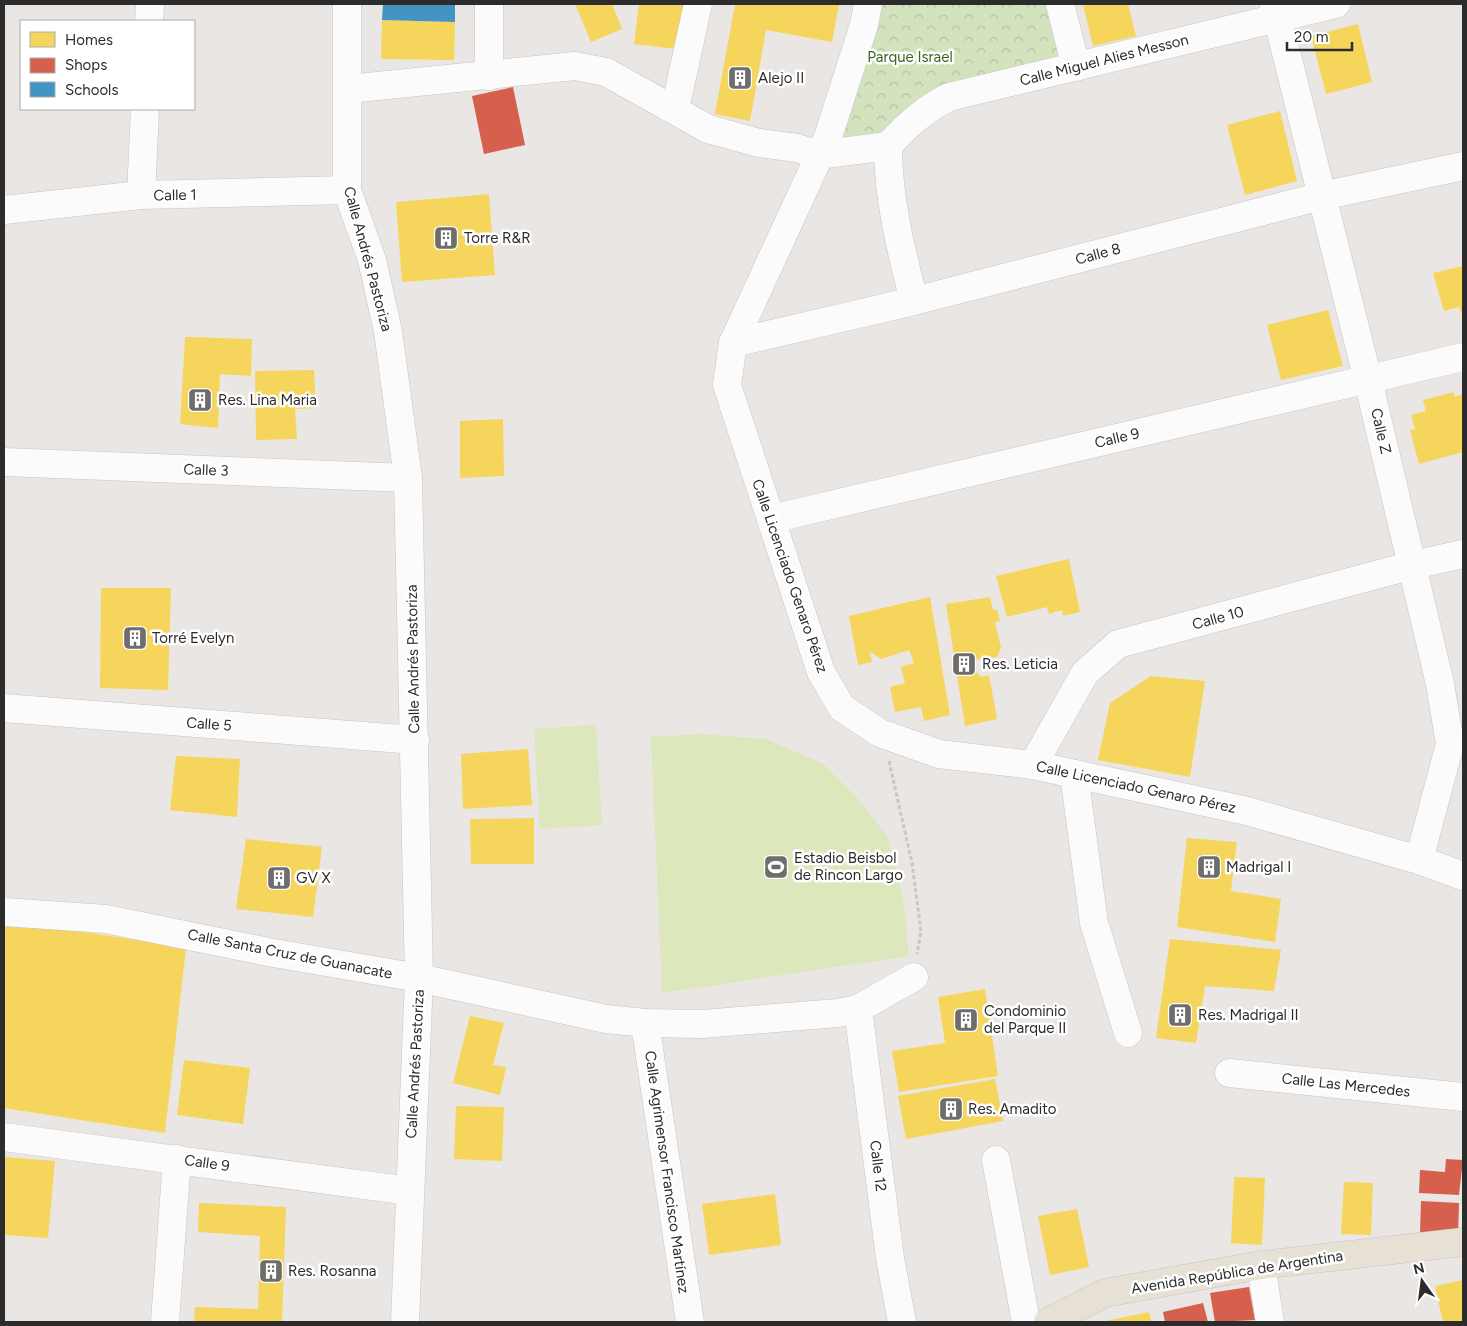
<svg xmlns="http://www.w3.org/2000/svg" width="1467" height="1326" font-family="Figtree,sans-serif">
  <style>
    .park { fill: url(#park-crowns) }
    .pitch { fill: #dce7bb }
    .homes { fill: #f6d55c }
    .shops { fill: #d6604d }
    .schools { fill: #4393c3 }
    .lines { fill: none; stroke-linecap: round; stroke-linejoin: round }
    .minor-casing { stroke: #c6c5c5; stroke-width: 29 }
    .major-casing { stroke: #c6c4c2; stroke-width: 29 }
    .path { stroke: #c7c7c6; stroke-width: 3; stroke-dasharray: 4 2.5; stroke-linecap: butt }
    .minor { stroke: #fcfbfb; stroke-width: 28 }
    .major { stroke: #e7e0d5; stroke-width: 28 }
    .labels { text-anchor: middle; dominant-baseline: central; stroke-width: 5; stroke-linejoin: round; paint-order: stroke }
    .park-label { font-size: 15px; fill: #37681e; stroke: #fff }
    .street-label { font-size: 15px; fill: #2c2c2c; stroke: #fff }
    .poi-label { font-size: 15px; fill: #2c2c2c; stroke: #fff; text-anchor: start }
  </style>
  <defs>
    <pattern id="park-crowns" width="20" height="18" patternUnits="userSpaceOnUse" patternTransform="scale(1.25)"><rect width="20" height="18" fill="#d2e3be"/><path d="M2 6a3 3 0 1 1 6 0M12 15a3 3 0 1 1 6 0" fill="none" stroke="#b4c3a3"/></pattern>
  </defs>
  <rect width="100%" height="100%" fill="#eae6e3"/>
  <path class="park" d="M868,4H1060L1076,67L949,97L888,146L828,137Z"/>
  <g class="pitch">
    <path d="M596,725L602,825L540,829L534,729Z"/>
    <path d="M700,734L765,739L822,763L858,799L888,837L903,897L909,956L662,993L651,737Z"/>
  </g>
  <g class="homes">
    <path d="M575,4H612L622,29L591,42Z"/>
    <path d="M639,4H688L684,50L634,44Z"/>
    <path d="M735,4H839L832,42L766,30L750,121L715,114Z"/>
    <path d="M1083,4H1128L1136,36L1093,46Z"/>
    <path d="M382,20L455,22L454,60L381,59Z"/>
    <path d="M1358,24L1372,82L1326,94L1311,36Z"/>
    <path d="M1280,111L1297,181L1245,195L1227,125Z"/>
    <path d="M489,194L495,275L402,282L396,202Z"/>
    <path d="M1463,266V316L1459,307L1444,311L1433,273Z"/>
    <path d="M1328,310L1343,366L1281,380L1267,325Z"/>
    <path d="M185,337L252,339L251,376L220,374L218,428L180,424Z"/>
    <path d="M314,370L316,408L295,409L297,439L256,440L255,371Z"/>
    <path d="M1454,392V397L1463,394V452L1419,464L1410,430L1415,429L1411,415L1426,411L1423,400Z"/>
    <path d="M503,419L504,476L460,478V421Z"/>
    <path d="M1069,559L1080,612L1063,616L1062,610L1049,614L1047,607L1007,617L996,576Z"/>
    <path d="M101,588H171L168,690L100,688Z"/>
    <path d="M930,597L950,715L924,721L921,707L895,712L890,687L905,683L901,667L914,663L909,650L881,659L869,651L872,662L858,665L849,616Z"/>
    <path d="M990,597L993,610L997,609L1000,621L995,622L1001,648L997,657L971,660L972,668L981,677L989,675L997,719L965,726L946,604Z"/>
    <path d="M1151,676L1205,681L1190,777L1098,760L1110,703Z"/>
    <path d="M528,749L532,805L463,809L461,754Z"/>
    <path d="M176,756L240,759L237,817L170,810Z"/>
    <path d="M534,818V864H471L470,819Z"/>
    <path d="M1187,838L1237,842L1231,891L1281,899L1275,942L1177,927Z"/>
    <path d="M246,839L322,847L313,917L236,909Z"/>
    <path d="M47,926L186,948L165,1133L4,1108V927Z"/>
    <path d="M1170,939L1281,950L1274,991L1205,986L1196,1043L1156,1038Z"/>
    <path d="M985,989L998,1076L899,1092L892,1051L945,1043L938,997Z"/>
    <path d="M470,1016L504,1023L493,1065L506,1067L500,1095L453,1083Z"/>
    <path d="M184,1060L250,1068L243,1124L177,1115Z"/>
    <path d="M995,1079L1003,1121L906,1139L898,1096Z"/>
    <path d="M456,1106L504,1107L502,1161L454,1159Z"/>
    <path d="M4,1157L55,1161L48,1238L4,1235Z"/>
    <path d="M1234,1177L1265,1178L1262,1245L1231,1243Z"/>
    <path d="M1344,1182L1373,1183L1371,1235L1341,1234Z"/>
    <path d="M775,1194L781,1245L709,1255L702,1204Z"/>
    <path d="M199,1203L286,1207L282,1322H194L195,1307L258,1309L260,1236L198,1232Z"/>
    <path d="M1077,1209L1089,1267L1050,1275L1038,1216Z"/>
    <path d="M1463,1280V1322H1443L1435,1286Z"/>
    <path d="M1149,1312L1151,1322H1106L1105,1321Z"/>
  </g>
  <g class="shops">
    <path d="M513,87L525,145L484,154L472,96Z"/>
    <path d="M1446,1159L1463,1160L1459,1195L1419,1193L1420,1170L1445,1172Z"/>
    <path d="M1421,1201L1459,1203L1458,1235L1420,1234Z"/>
    <path d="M1249,1287L1255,1320L1215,1322L1210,1293Z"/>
    <path d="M1203,1303L1208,1322H1165L1163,1312Z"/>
  </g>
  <path class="schools" d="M383,4H455V22L382,20Z"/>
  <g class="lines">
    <defs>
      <g id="minor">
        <path d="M347,4V190L372,260L388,331L408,478L419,978L405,1322"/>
        <path d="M868,4L864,25L828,137L733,343L727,385L821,672L842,708L880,733L939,754L1033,765L1247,811L1419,860L1463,876"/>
        <path d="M1060,4L1076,67"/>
        <path d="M1274,4L1368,380L1440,684L1450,744L1419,860"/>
        <path d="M149,21L150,4"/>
        <path d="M489,76V4"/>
        <path d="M348,89L575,66L606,72L708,129L759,143L797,148L818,155L888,146"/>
        <path d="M675,109L698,4"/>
        <path d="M888,146C907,125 924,110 949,97L1336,4"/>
        <path d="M888,146C888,199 901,250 914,301"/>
        <path d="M141,195L145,109"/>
        <path d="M4,210L141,195L347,190"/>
        <path d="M733,343L914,301L1322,196L1463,166"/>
        <path d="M4,462L408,478"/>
        <path d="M771,519L1463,357"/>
        <path d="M4,708L415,740"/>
        <path d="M1033,765L1085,673L1118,644L1413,565L1463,554"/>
        <path d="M1074,774L1094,923L1128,1033"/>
        <path d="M4,912L106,919L268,952L419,978L606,1019L645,1023L702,1024L838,1013L858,1009L914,977"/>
        <path d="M858,1009L890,1258L902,1322"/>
        <path d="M645,1023L690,1322"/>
        <path d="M1229,1073L1463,1097"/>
        <path d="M4,1137L410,1191"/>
        <path d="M996,1160L1026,1322"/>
        <path d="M1261,1265L1270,1322"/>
        <path d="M165,1322L177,1159"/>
      </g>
      <path id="major" d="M1048,1322L1105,1293L1261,1265L1463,1242"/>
    </defs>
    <use href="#minor" class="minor-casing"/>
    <use href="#major" class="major-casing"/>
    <path class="path" d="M889,761L912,863L921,931L917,954"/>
    <use href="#minor" class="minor"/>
    <use href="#major" class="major"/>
  </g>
  <defs>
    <symbol id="building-square" viewBox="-11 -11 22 22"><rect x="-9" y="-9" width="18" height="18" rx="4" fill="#6e6d6c" stroke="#fff"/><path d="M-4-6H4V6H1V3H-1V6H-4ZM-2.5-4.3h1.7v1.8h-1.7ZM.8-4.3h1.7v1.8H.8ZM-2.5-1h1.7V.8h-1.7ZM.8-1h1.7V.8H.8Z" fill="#fff"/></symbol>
    <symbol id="stadium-square" viewBox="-11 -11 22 22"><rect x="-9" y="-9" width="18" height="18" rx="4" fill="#6e6d6c" stroke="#fff"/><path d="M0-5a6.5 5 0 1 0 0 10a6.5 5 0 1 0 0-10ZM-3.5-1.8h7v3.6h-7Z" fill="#fff"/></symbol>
  </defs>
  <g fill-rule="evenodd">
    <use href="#building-square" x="726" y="64" width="28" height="28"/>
    <use href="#building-square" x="432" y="224" width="28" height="28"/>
    <use href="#building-square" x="186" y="386" width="28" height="28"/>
    <use href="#building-square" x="121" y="624" width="28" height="28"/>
    <use href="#building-square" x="950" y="650" width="28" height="28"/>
    <use href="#stadium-square" x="762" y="853" width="28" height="28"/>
    <use href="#building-square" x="1195" y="853" width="28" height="28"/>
    <use href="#building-square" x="265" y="864" width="28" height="28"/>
    <use href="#building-square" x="1166" y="1001" width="28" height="28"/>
    <use href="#building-square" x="952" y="1006" width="28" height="28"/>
    <use href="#building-square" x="937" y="1095" width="28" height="28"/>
    <use href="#building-square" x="257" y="1257" width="28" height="28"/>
  </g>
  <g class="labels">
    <g class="park-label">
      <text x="910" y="57">Parque Israel</text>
    </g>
    <g class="street-label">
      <text transform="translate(1104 60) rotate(-14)">Calle Miguel Alies Messon</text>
      <text transform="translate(175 195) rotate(-1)">Calle 1</text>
      <text transform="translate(1098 254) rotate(-15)">Calle 8</text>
      <text transform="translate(368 259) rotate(75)">Calle Andrés Pastoriza</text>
      <text transform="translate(1381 431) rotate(77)">Calle Z</text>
      <text transform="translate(1117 438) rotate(-13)">Calle 9</text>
      <text transform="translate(206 470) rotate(2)">Calle 3</text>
      <text transform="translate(790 576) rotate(71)">Calle Licenciado Genaro Pérez</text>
      <text transform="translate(1218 618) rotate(-15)">Calle 10</text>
      <text transform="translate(413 659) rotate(-91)">Calle Andrés Pastoriza</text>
      <text transform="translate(209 724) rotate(4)">Calle 5</text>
      <text transform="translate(1136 787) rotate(12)">Calle Licenciado Genaro Pérez</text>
      <text transform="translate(290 954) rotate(11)">Calle Santa Cruz de Guanacate</text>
      <text transform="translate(415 1064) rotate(-87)">Calle Andrés Pastoriza</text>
      <text transform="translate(1346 1085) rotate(6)">Calle Las Mercedes</text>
      <text transform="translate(207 1163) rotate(8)">Calle 9</text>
      <text transform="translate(878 1166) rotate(83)">Calle 12</text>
      <text transform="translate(667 1172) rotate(82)">Calle Agrimensor Francisco Martínez</text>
      <text transform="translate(1237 1272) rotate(-9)">Avenida República de Argentina</text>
    </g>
    <g class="poi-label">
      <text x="758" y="78">Alejo II</text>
      <text x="464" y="238">Torre R&amp;R</text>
      <text x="218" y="400">Res. Lina Maria</text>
      <text x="152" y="638">Torré Evelyn</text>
      <text x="982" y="664">Res. Leticia</text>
      <text x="794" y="858">Estadio Beisbol<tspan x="794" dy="17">de Rincon Largo</tspan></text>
      <text x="1226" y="867">Madrigal I</text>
      <text x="296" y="878">GV X</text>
      <text x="984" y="1011">Condominio<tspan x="984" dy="17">del Parque II</tspan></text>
      <text x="1198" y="1015">Res. Madrigal II</text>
      <text x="968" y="1109">Res. Amadito</text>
      <text x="288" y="1271">Res. Rosanna</text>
    </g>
  </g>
  <rect width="1467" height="1326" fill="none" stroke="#2c2c2c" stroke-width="10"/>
  <rect x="20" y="20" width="175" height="90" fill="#ffffff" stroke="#ababab"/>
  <rect x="30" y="32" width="25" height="15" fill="#f6d55c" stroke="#ababab"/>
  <text x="65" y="45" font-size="15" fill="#2c2c2c">Homes</text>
  <rect x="30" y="58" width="25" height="15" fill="#d6604d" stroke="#ababab"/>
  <text x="65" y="70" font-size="15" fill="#2c2c2c">Shops</text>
  <rect x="30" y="82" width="25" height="15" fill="#4393c3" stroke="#ababab"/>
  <text x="65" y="95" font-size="15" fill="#2c2c2c">Schools</text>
  <g transform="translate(1422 1281) rotate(346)" stroke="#ffffff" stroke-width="4" paint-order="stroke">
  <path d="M0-4L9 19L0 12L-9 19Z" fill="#2c2c2c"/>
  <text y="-8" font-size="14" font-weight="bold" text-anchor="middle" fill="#2c2c2c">N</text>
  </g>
  <path d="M1287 42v8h65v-8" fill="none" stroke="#2c2c2c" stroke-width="2.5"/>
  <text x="1294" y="42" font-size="15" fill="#2c2c2c" stroke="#ffffff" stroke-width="4" paint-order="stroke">20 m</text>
</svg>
